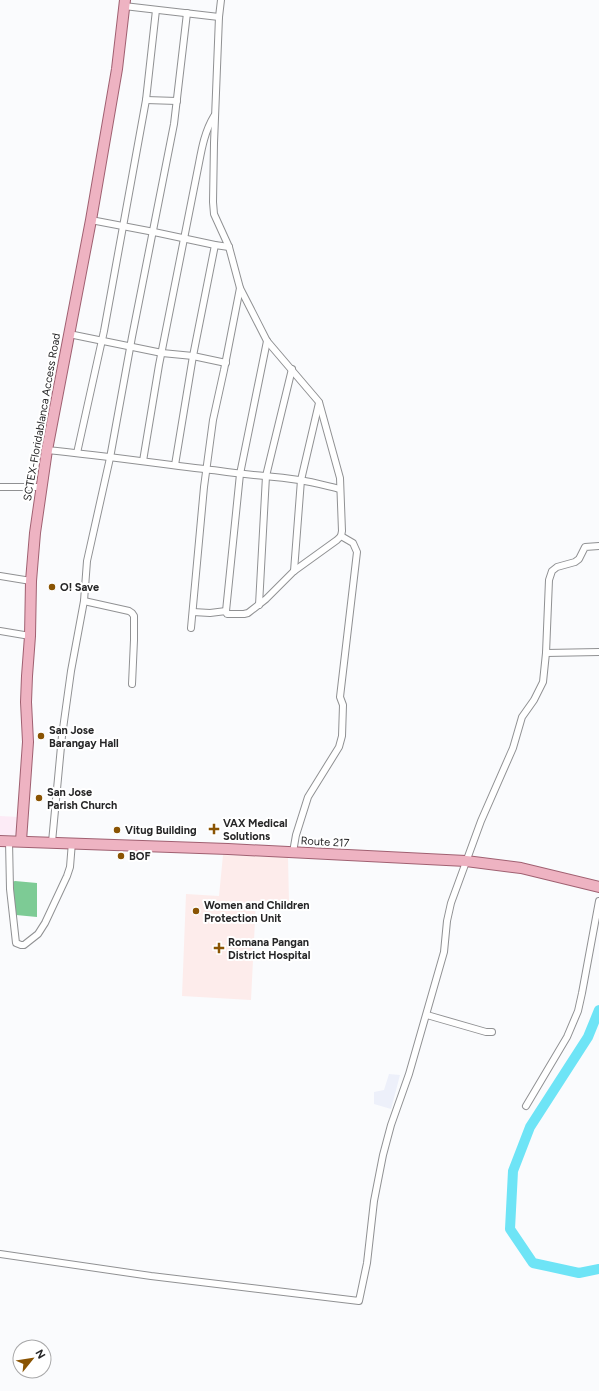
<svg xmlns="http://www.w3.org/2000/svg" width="599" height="1391" font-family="Figtree,sans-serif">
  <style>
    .commercial { fill: #fcebf6 }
    .built { fill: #edf0fa }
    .medical { fill: #fdeceb }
    .forest { fill: #7dcb95 }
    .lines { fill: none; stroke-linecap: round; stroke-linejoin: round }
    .river { stroke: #6ee4f6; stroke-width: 10 }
    .street-casing { stroke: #909193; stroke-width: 8 }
    .primary-casing { stroke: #a06071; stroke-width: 12 }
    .street { stroke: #fff; stroke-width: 6 }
    .primary { stroke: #eeb3c2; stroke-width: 10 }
    .poi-dot { fill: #8a5403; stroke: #fff; stroke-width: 1.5 }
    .labels { text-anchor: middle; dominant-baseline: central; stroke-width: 4; stroke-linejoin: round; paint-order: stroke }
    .street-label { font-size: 11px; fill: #262627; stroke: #fff }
    .poi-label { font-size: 11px; font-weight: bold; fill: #262627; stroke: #fff; text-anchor: start }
  </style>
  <rect width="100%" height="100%" fill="#fafbfd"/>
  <path class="commercial" d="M0,816L19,817L17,835H0Z"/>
  <path class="built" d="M389,1074L400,1075L391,1109L374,1104V1092L384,1090Z"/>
  <path class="medical" d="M223,855L288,857L289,902L256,901L251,1000L182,996L186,894L219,896Z"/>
  <path class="forest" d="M15,881L37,883V917L16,915L12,882Z"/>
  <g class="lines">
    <path class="river" d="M599,1010L588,1037L530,1127L513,1171L510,1229L533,1263L579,1273L599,1269"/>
    <defs>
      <g id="street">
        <path d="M124,6L219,17"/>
        <path d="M146,100L177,101"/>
        <path d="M91,220L154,232L215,245L229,247"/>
        <path d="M69,334L162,353L193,356L226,363"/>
        <path d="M47,450C105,456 162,464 220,471C246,475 272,476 299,480C313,482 327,486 340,489"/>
        <path d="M77,453L104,331L146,100L156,10"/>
        <path d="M143,461L159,365L199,163C202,147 205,131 214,116"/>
        <path d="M175,465L193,356L215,245"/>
        <path d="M0,487H42"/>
        <path d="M294,571L301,480L319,403"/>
        <path d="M0,576L31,581"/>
        <path d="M84,601L129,611L132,613L134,616V640L132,684"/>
        <path d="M259,605L266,476L292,369"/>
        <path d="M226,611L240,474L267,341"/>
        <path d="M193,612L210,613L226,611L227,614H244L248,613L266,599L294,571L337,540L341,536L342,531L340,478L319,402L267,341L240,288"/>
        <path d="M191,628L204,487L213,420L224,370L240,288L229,247L214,214L213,202L214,143L219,17L221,0"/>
        <path d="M0,631L30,636"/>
        <path d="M546,653L599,652"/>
        <path d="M9,841L10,889L16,943L21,945H24L38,934L45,923L67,876L70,867L72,842"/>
        <path d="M52,842L62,736L71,671L84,601L87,561L110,458L132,337L174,124L187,13"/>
        <path d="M293,852L296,835L308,797L339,747L342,736L343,705L340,697L357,552L353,543L341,536"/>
        <path d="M427,1015L486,1032H492"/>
        <path d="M526,1106L567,1037L578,1011L582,993L599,901"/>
        <path d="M0,1254L151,1276L359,1301L367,1263L374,1201L383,1155L391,1125L409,1074L444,952L447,921L451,903L481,821L513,748L522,717L534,700L543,682L546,653L549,580L552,571L557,567L575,562L579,559L585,547L599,546"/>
      </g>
      <g id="primary">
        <path d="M0,841L228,849L466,861L521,868L599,887"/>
        <path d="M21,841L28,742L26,702L27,676L30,636L31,581L35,533L47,450L91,220L117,69L125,0"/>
      </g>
    </defs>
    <use href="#street" class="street-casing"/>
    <use href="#primary" class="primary-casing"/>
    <use href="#street" class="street"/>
    <use href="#primary" class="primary"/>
  </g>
  <g class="poi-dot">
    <circle cx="52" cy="587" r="4"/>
    <circle cx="41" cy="736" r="4"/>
    <circle cx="39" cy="798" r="4"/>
    <path d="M212 823h4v4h4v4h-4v4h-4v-4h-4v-4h4z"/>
    <circle cx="117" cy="830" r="4"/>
    <circle cx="121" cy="856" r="4"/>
    <circle cx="196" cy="911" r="4"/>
    <path d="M217 942h4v4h4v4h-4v4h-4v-4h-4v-4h4z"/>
  </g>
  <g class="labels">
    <g class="street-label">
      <text transform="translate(42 417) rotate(-80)">SCTEX-Floridablanca Access Road</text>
      <text transform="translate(325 842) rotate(3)">Route 217</text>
    </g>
    <g class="poi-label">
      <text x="60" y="587">O! Save</text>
      <text x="49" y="730">San Jose<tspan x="49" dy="13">Barangay Hall</tspan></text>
      <text x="47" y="792">San Jose<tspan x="47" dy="13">Parish Church</tspan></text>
      <text x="223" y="823">VAX Medical<tspan x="223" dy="13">Solutions</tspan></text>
      <text x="125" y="830">Vitug Building</text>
      <text x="129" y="856">BOF</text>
      <text x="204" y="905">Women and Children<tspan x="204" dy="13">Protection Unit</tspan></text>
      <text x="228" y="942">Romana Pangan<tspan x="228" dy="13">District Hospital</tspan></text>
    </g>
  </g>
  <g transform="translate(32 1359) rotate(60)"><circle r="19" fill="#ffffff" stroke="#a8a8a9"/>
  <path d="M0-3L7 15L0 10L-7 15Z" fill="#8a5403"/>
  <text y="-6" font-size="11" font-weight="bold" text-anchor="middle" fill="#262627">N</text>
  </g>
</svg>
